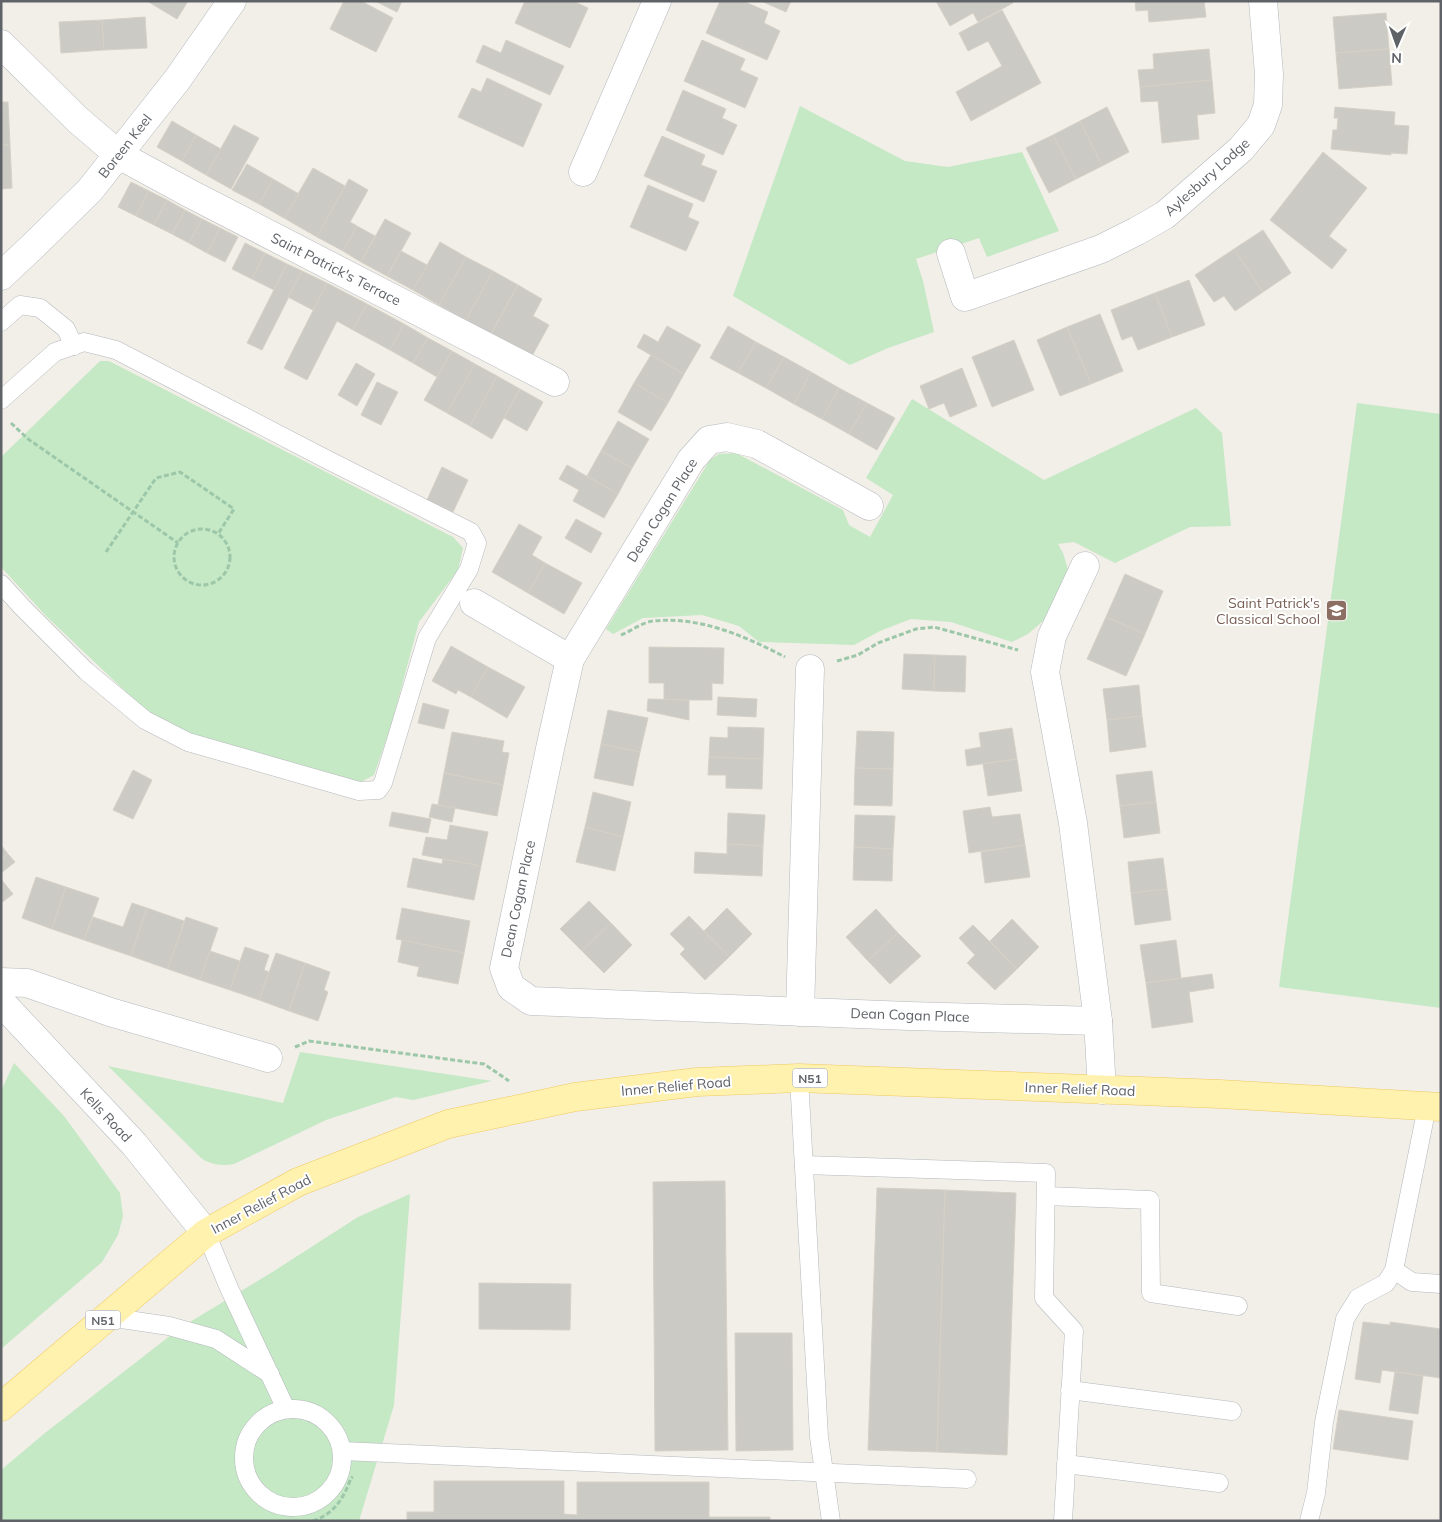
<svg xmlns="http://www.w3.org/2000/svg" width="1442" height="1522" font-family="Mulish,sans-serif">
  <style>
    .green { fill: #c5e8c5 }
    .building { fill: #cccac5; stroke: #d6d1c6 }
    .lines { fill: none; stroke-linecap: round; stroke-linejoin: round }
    .lane-casing { stroke: #b5b8bc; stroke-width: 19 }
    .street-casing { stroke: #b5b8bc; stroke-width: 29 }
    .secondary-casing { stroke: #b6babf; stroke-width: 29 }
    .primary-casing { stroke: #f2c960; stroke-width: 29 }
    .path { stroke: #9cc7a9; stroke-width: 3; stroke-dasharray: 5 2.5; stroke-linecap: butt }
    .lane { stroke: #fff; stroke-width: 18 }
    .street { stroke: #fff; stroke-width: 28 }
    .secondary { stroke: #fff; stroke-width: 28 }
    .primary { stroke: #fff2af; stroke-width: 28 }
    .labels { text-anchor: middle; dominant-baseline: central; stroke-width: 4; stroke-linejoin: round; paint-order: stroke }
    .shield { fill: #fff; stroke: #8f9295; stroke-width: 1 }
    .shield-label { font-size: 12px; font-weight: bold; fill: #5f6368 }
    .street-label { font-size: 14px; fill: #5f6368; stroke: #fff }
    .education-label { font-size: 14px; fill: #785e54; stroke: #fff; text-anchor: end }
  </style>
  <rect width="100%" height="100%" fill="#f1efe8"/>
  <g class="green">
    <path d="M800,106L905,161L948,167L1022,152L1059,231L987,257L979,238L916,259L923,281L934,332L888,348L850,365L733,296Z"/>
    <path d="M100,361H109L453,537L463,548L458,570L419,622L391,726L374,775L357,784L188,735L143,708L46,616L1,567V457Z"/>
    <path d="M912,399L1044,480L1196,408L1222,433L1231,526L1190,527L1115,563L1074,542L1058,544L1063,553L1069,573L1058,608L1028,634L1012,642L951,622L911,619L880,631L854,645L759,642L739,626L702,615L643,618L613,634L606,629L710,460L719,454L736,453L843,510L849,525L870,537L893,495L866,478Z"/>
    <path d="M1357,403L1441,414V1008L1279,987Z"/>
    <path d="M300,1052L492,1081L413,1100L396,1097L326,1120L234,1164C222,1166 211,1165 201,1158L108,1066L283,1103Z"/>
    <path d="M14,1063L64,1116L120,1193L123,1216L118,1235L102,1262L1,1349V1091Z"/>
    <path d="M410,1194L394,1405L359,1521H1V1470L45,1433L180,1328L274,1271L358,1217Z"/>
  </g>
  <g class="building">
    <path d="M147,1H188L177,19Z"/>
    <path d="M344,1H361L393,18L376,52L330,29Z"/>
    <path d="M375,1H402L397,12Z"/>
    <path d="M525,1H573L588,8L570,48L515,23Z"/>
    <path d="M720,1H743L768,12L764,23L780,31L767,60L706,33Z"/>
    <path d="M761,1H791L786,12Z"/>
    <path d="M936,1H1012L1013,3L978,22L973,13L950,26Z"/>
    <path d="M1135,1H1204L1206,17L1149,22L1148,10L1136,11Z"/>
    <path d="M1002,10L1041,83L971,121L956,92L1002,66L988,41L968,51L959,33Z"/>
    <path d="M1386,13L1389,49L1336,53L1333,17Z"/>
    <path d="M145,17L147,48L104,50L102,20Z"/>
    <path d="M102,20L104,50L61,53L59,22Z"/>
    <path d="M506,40L564,66L550,95L476,62L483,45L501,53Z"/>
    <path d="M702,40L745,59L740,70L758,78L745,108L684,81Z"/>
    <path d="M1209,49L1212,80L1140,87L1138,70L1154,69L1153,54Z"/>
    <path d="M1389,49L1392,85L1339,89L1336,53Z"/>
    <path d="M487,78L542,104L523,147L458,117L472,88L481,92Z"/>
    <path d="M1212,80L1215,113L1197,115L1199,139L1162,143L1158,101L1141,102L1140,87Z"/>
    <path d="M683,90L726,109L722,118L737,125L723,155L666,130Z"/>
    <path d="M1,102H8L10,145H1Z"/>
    <path d="M1107,107L1129,152L1102,166L1080,121Z"/>
    <path d="M1335,107L1395,112L1394,125L1409,126L1407,154L1391,153V155L1331,149L1333,130H1337L1338,118H1334Z"/>
    <path d="M172,121L196,135L182,161L157,147Z"/>
    <path d="M1080,121L1102,166L1076,179L1053,135Z"/>
    <path d="M234,125L259,138L231,189L206,175Z"/>
    <path d="M196,135L221,149L206,175L182,161Z"/>
    <path d="M1053,135L1076,179L1049,193L1026,148Z"/>
    <path d="M662,136L705,155L701,165L717,171L704,202L644,176Z"/>
    <path d="M1,145H10L12,188L1,189Z"/>
    <path d="M1323,152L1367,188L1329,236L1347,250L1332,269L1270,220Z"/>
    <path d="M247,164L273,179L259,204L232,190Z"/>
    <path d="M313,168L345,186L317,237L284,218Z"/>
    <path d="M273,179L299,194L284,218L259,204Z"/>
    <path d="M349,179L368,190L350,222L357,226L343,251L317,237Z"/>
    <path d="M131,182L149,191L136,216L118,207Z"/>
    <path d="M648,185L693,204L688,217L699,222L686,251L630,227Z"/>
    <path d="M149,191L167,200L154,225L136,216Z"/>
    <path d="M167,200L185,210L172,234L154,225Z"/>
    <path d="M185,210L202,219L189,243L172,234Z"/>
    <path d="M202,219L220,228L207,253L189,243Z"/>
    <path d="M385,219L411,233L387,276L361,262Z"/>
    <path d="M357,226L375,236L361,262L343,251Z"/>
    <path d="M220,228L238,237L225,262L207,253Z"/>
    <path d="M1263,230L1291,273L1263,292L1234,249Z"/>
    <path d="M440,242L466,257L439,305L413,290Z"/>
    <path d="M245,243L265,253L252,279L232,269Z"/>
    <path d="M1234,249L1263,292L1235,311L1224,296L1214,302L1195,275Z"/>
    <path d="M401,251L427,265L413,290L387,276Z"/>
    <path d="M265,253L287,264L274,290L252,279Z"/>
    <path d="M466,257L493,271L466,320L439,305Z"/>
    <path d="M287,264L302,271L262,350L247,343Z"/>
    <path d="M302,271L327,283L313,310L288,297Z"/>
    <path d="M493,271L518,285L491,334L466,320Z"/>
    <path d="M1189,280L1205,325L1172,337L1155,293Z"/>
    <path d="M327,283L367,304L353,330L337,321L307,380L284,368Z"/>
    <path d="M518,285L542,299L533,316L549,325L532,356L491,334Z"/>
    <path d="M1155,293L1172,337L1138,350L1132,336L1122,340L1111,310Z"/>
    <path d="M367,304L404,324L390,350L353,330Z"/>
    <path d="M1100,314L1123,371L1091,384L1067,327Z"/>
    <path d="M404,324L428,338L413,363L390,350Z"/>
    <path d="M667,326L701,345L684,374L637,347L644,334L658,342Z"/>
    <path d="M728,326L756,342L738,373L710,358Z"/>
    <path d="M1067,327L1091,384L1060,396L1037,340Z"/>
    <path d="M428,338L452,351L437,377L413,363Z"/>
    <path d="M1014,340L1034,390L992,407L972,357Z"/>
    <path d="M756,342L784,357L766,388L738,373Z"/>
    <path d="M452,351L475,364L447,413L424,400Z"/>
    <path d="M651,355L684,374L668,403L634,383Z"/>
    <path d="M784,357L811,372L794,404L766,388Z"/>
    <path d="M356,363L375,374L357,406L338,395Z"/>
    <path d="M475,364L497,376L470,426L447,413Z"/>
    <path d="M962,368L977,406L950,417L944,403L929,409L920,386Z"/>
    <path d="M811,372L839,388L822,419L794,404Z"/>
    <path d="M497,376L520,389L492,439L470,426Z"/>
    <path d="M377,382L398,392L381,425L361,415Z"/>
    <path d="M634,383L668,403L651,431L618,412Z"/>
    <path d="M839,388L867,403L849,434L822,419Z"/>
    <path d="M520,389L543,402L527,431L504,418Z"/>
    <path d="M867,403L895,418L877,450L849,434Z"/>
    <path d="M618,421L649,439L632,468L601,451Z"/>
    <path d="M601,451L632,468L618,494L587,476Z"/>
    <path d="M567,465L618,494L604,518L573,501L579,490L559,479Z"/>
    <path d="M442,467L468,480L453,512L427,500Z"/>
    <path d="M576,519L602,533L591,553L565,538Z"/>
    <path d="M519,524L542,537L532,555L545,563L528,593L492,572Z"/>
    <path d="M545,563L582,583L564,614L528,593Z"/>
    <path d="M1125,574L1163,591L1145,634L1106,617Z"/>
    <path d="M1106,617L1145,634L1126,676L1087,659Z"/>
    <path d="M451,646L488,667L471,697L458,690L456,694L432,681Z"/>
    <path d="M649,647L724,648L723,684L712,683V700H664V683H649Z"/>
    <path d="M904,654L935,655L934,691L902,689Z"/>
    <path d="M935,655L966,656L965,692L934,691Z"/>
    <path d="M488,667L525,687L507,718L471,697Z"/>
    <path d="M1139,685L1142,716L1107,720L1103,689Z"/>
    <path d="M718,697L757,699L756,717L717,715Z"/>
    <path d="M648,699L689,700V720L647,711Z"/>
    <path d="M423,703L449,710L444,729L418,723Z"/>
    <path d="M608,710L648,718L640,752L601,744Z"/>
    <path d="M1142,716L1146,747L1110,752L1107,720Z"/>
    <path d="M728,727L764,728L763,759L709,757L710,737L728,738Z"/>
    <path d="M1012,728L1017,759L967,766L965,750L981,747L979,733Z"/>
    <path d="M857,731L894,732L893,769L855,768Z"/>
    <path d="M452,732L504,741L502,752L509,753L503,785L444,773Z"/>
    <path d="M601,744L640,752L633,786L594,778Z"/>
    <path d="M709,757L763,759L762,789L726,788V775H708Z"/>
    <path d="M1017,759L1022,791L988,796L983,764Z"/>
    <path d="M855,768L893,769L892,806L854,805Z"/>
    <path d="M133,770L152,780L133,819L113,810Z"/>
    <path d="M1152,771L1156,802L1120,806L1116,775Z"/>
    <path d="M444,773L503,785L497,816L438,805Z"/>
    <path d="M593,792L631,802L623,837L585,827Z"/>
    <path d="M1156,802L1160,833L1124,838L1120,806Z"/>
    <path d="M432,804L455,808L452,822L429,817Z"/>
    <path d="M990,807L992,817L1020,814L1025,845L969,853L963,811Z"/>
    <path d="M392,812L431,819L428,833L389,826Z"/>
    <path d="M728,813L765,815L763,846L727,844Z"/>
    <path d="M855,815L895,816L893,849L854,847Z"/>
    <path d="M450,825L488,832L481,866L422,855L426,837L447,840Z"/>
    <path d="M585,827L623,837L615,871L576,862Z"/>
    <path d="M727,844L763,846L762,876L694,873L695,852L727,854Z"/>
    <path d="M1,845L8,854L1,859Z"/>
    <path d="M1025,845L1030,877L985,883L981,852Z"/>
    <path d="M854,847L893,849L892,881L853,880Z"/>
    <path d="M8,854L15,862L1,873V859Z"/>
    <path d="M413,858L442,864L443,859L481,866L474,900L407,887Z"/>
    <path d="M1163,858L1167,889L1131,893L1128,862Z"/>
    <path d="M36,877L66,887L52,929L22,918Z"/>
    <path d="M1,879L13,894L1,903Z"/>
    <path d="M66,887L99,898L84,940L52,929Z"/>
    <path d="M1167,889L1171,920L1135,925L1131,893Z"/>
    <path d="M589,901L611,923L582,951L560,929Z"/>
    <path d="M132,903L147,908L131,956L84,940L93,917L123,927Z"/>
    <path d="M147,908L184,921L168,969L131,956Z"/>
    <path d="M402,908L470,921L464,953L396,939Z"/>
    <path d="M727,908L752,934L729,957L704,931Z"/>
    <path d="M876,909L898,933L868,961L846,937Z"/>
    <path d="M689,916L729,957L705,980L680,954L685,949L670,934Z"/>
    <path d="M186,917L218,928L200,980L168,969Z"/>
    <path d="M1012,919L1039,947L1017,969L990,941Z"/>
    <path d="M611,923L632,945L604,973L582,951Z"/>
    <path d="M973,925L1017,969L995,990L967,963L975,955L959,938Z"/>
    <path d="M898,933L921,956L890,984L868,961Z"/>
    <path d="M402,940L464,953L458,984L417,976L419,967L398,962Z"/>
    <path d="M1176,940L1181,978L1146,983L1140,945Z"/>
    <path d="M245,947L269,955L264,970L269,972L259,1000L230,990Z"/>
    <path d="M210,951L240,961L230,990L200,980Z"/>
    <path d="M276,953L305,963L289,1011L259,1000Z"/>
    <path d="M305,963L330,972L324,990L328,992L318,1021L289,1011Z"/>
    <path d="M1212,974L1214,988L1189,992L1193,1022L1152,1028L1146,983Z"/>
    <path d="M725,1181L728,1450L655,1451L653,1182Z"/>
    <path d="M877,1188L945,1190L937,1452L868,1450Z"/>
    <path d="M945,1190L1016,1193L1007,1455L937,1452Z"/>
    <path d="M479,1283L571,1284L570,1330L479,1329Z"/>
    <path d="M1363,1322L1390,1325V1322L1441,1329V1378L1382,1370L1380,1383L1355,1379Z"/>
    <path d="M735,1333H792L793,1450L736,1451Z"/>
    <path d="M1395,1372L1423,1376L1418,1414L1389,1410Z"/>
    <path d="M1339,1410L1413,1421L1408,1460L1333,1449Z"/>
    <path d="M434,1481H564V1514L577,1515V1482H709V1517H770V1521H407V1512H434Z"/>
  </g>
  <g class="lines">
    <defs>
      <g id="lane">
        <path d="M1,322L20,305L40,308L66,329L74,346"/>
        <path d="M1,400L55,352L84,342L116,350L324,458L471,532L477,543L469,569L427,638L383,783L378,790L359,791L188,742L145,720L86,671L22,607L1,584"/>
        <path d="M799,1078L819,1437L831,1521"/>
        <path d="M804,1165L1046,1173L1044,1298L1074,1331L1063,1521"/>
        <path d="M1046,1196L1150,1200L1151,1293L1238,1306"/>
        <path d="M206,1233L229,1288L286,1409"/>
        <path d="M1394,1270L1412,1282L1441,1284"/>
        <path d="M108,1317L169,1326L216,1339L270,1374"/>
        <path d="M1070,1390L1232,1411"/>
        <circle cx="293" cy="1458" r="49"/>
        <path d="M342,1451L967,1479"/>
        <path d="M1066,1464L1219,1483"/>
        <path d="M1309,1521L1316,1493L1324,1422L1345,1319L1358,1298L1386,1283L1394,1270L1427,1107"/>
      </g>
      <g id="street">
        <path d="M1,44L78,120L119,155L189,193L555,382"/>
        <path d="M583,172L657,1"/>
        <path d="M951,253L965,297L1101,249L1137,231L1165,215L1241,149L1261,125L1268,105L1269,74L1263,1"/>
        <path d="M869,506L757,444L727,437L709,440L691,460L570,659L551,744L504,968L511,987L531,1001L909,1016L1098,1021"/>
        <path d="M1085,566L1052,636L1045,672L1073,823L1098,1021L1102,1090"/>
        <path d="M474,603L570,659"/>
        <path d="M1,982L27,983L110,1012L268,1058"/>
        <path d="M800,1012L810,669"/>
      </g>
      <g id="secondary">
        <path d="M1,276L32,247L90,190L177,80L232,1"/>
        <path d="M1,1002L134,1144L206,1233"/>
      </g>
      <path id="primary" d="M1,1407L206,1233L298,1182L448,1124L575,1097L697,1082L799,1078L1220,1094L1441,1107"/>
    </defs>
    <use href="#lane" class="lane-casing"/>
    <use href="#street" class="street-casing"/>
    <use href="#secondary" class="secondary-casing"/>
    <use href="#primary" class="primary-casing"/>
    <g class="path">
      <path d="M11,423L28,439L178,543"/>
      <circle cx="202" cy="557" r="28"/>
      <path d="M106,552L156,478L180,472L234,509L218,534"/>
      <path d="M621,635C631,631 643,622 653,621C699,616 745,636 785,657"/>
      <path d="M837,661L858,655L878,643L916,629L934,627L1018,650"/>
      <path d="M295,1047L309,1041L484,1064L509,1081"/>
      <path d="M313,1521C334,1514 344,1498 351,1478L353,1477"/>
    </g>
    <use href="#lane" class="lane"/>
    <use href="#street" class="street"/>
    <use href="#secondary" class="secondary"/>
    <use href="#primary" class="primary"/>
  </g>
  <defs>
    <symbol id="school-square" viewBox="-11 -11 22 22"><rect x="-9" y="-9" width="18" height="18" rx="4" fill="#8d6e63" stroke="#fff"/><path d="M0-5L7-2L0 1L-7-2ZM-4 1L0 2.5L4 1V4Q0 6-4 4Z" fill="#fff"/></symbol>
  </defs>
  <g fill-rule="evenodd">
    <use href="#school-square" x="1324" y="598" width="25" height="25"/>
  </g>
  <g class="labels">
    <g class="shield">
      <rect x="792.5" y="1068.5" width="35" height="19" rx="4"/>
      <rect x="85.5" y="1310.5" width="35" height="19" rx="4"/>
    </g>
    <g class="shield-label">
      <text x="810" y="1078">N51</text>
      <text x="103" y="1320">N51</text>
    </g>
    <g class="street-label">
      <text transform="translate(125 146) rotate(-52)">Boreen Keel</text>
      <text transform="translate(1207 177) rotate(-42)">Aylesbury Lodge</text>
      <text transform="translate(336 269) rotate(27)">Saint Patrick's Terrace</text>
      <text transform="translate(662 510) rotate(-58)">Dean Cogan Place</text>
      <text transform="translate(518 899) rotate(-78)">Dean Cogan Place</text>
      <text transform="translate(910 1015) rotate(2)">Dean Cogan Place</text>
      <text transform="translate(676 1086) rotate(-5)">Inner Relief Road</text>
      <text transform="translate(1080 1089) rotate(2)">Inner Relief Road</text>
      <text transform="translate(106 1115) rotate(47)">Kells Road</text>
      <text transform="translate(261 1204) rotate(-28)">Inner Relief Road</text>
    </g>
    <g class="education-label">
      <text x="1320" y="603">Saint Patrick's<tspan x="1320" dy="16">Classical School</tspan></text>
    </g>
  </g>
  <rect width="1442" height="1522" fill="none" stroke="#5f6368" stroke-width="5"/>
  <g transform="translate(1397 45) rotate(182)" stroke="#ffffff" stroke-width="4" paint-order="stroke">
  <path d="M0-4L9 19L0 12L-9 19Z" fill="#5f6368"/>
  <text y="-8" font-size="14" font-weight="bold" text-anchor="middle" fill="#5f6368">N</text>
  </g>
</svg>
